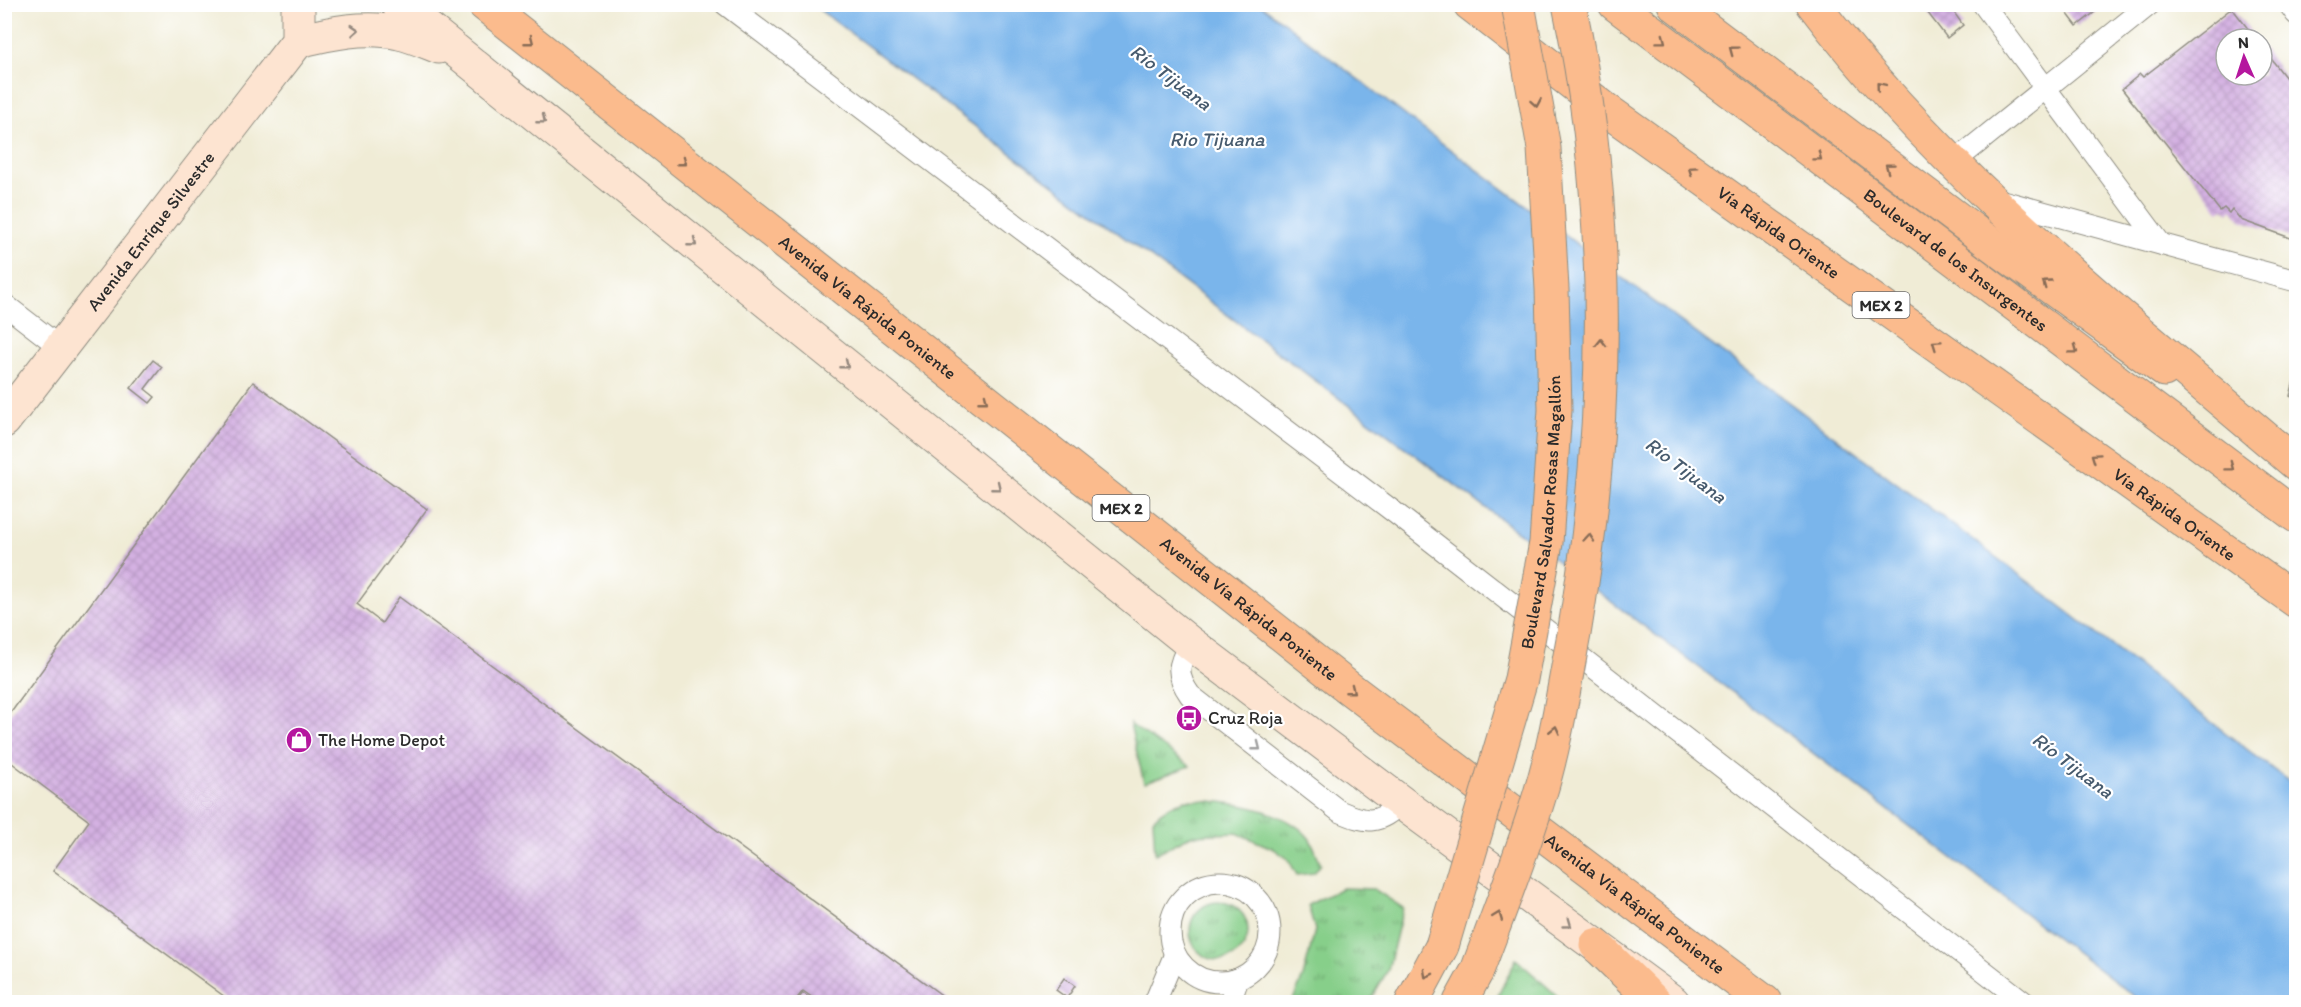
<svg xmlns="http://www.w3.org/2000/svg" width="2301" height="1007" font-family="Itim,sans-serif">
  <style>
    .grass { fill: url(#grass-tufts); stroke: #597d5a; stroke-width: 1.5 }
    .water { fill: #7ab5eb; stroke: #52708b; stroke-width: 1.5 }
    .building { fill: url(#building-cross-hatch) }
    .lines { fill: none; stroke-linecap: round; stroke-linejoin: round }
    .lane-casing { stroke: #8e8c80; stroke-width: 23 }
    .secondary-casing { stroke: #8e8c80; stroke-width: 35 }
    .primary-casing { stroke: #8e8c80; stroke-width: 35 }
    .highway-casing { stroke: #8e8c80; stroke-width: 35 }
    .lane { stroke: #fff; stroke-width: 21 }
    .secondary { stroke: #fde4d1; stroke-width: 33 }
    .primary { stroke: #fbbb8d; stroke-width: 33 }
    .highway { stroke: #fbbb8d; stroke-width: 33 }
    .highway-bridge-casing { stroke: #8e8c80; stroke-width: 35; stroke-linecap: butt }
    .highway-bridge { stroke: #fbbb8d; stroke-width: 33 }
    .oneway { stroke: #94887e }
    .oneway2 { stroke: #896c57 }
    .oneway3 { stroke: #a0a0a0 }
    .labels { text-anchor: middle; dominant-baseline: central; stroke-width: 4.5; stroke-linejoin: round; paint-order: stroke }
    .shield { fill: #fff; stroke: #6b6b6b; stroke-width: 1.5 }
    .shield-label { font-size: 16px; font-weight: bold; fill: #2b2b2b }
    .street-label { font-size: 18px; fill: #2b2b2b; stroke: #fff }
    .poi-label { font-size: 18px; fill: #2b2b2b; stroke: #fff; text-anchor: start }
    .water-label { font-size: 20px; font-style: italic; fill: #475b6e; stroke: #fff }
  </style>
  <defs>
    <pattern id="grass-tufts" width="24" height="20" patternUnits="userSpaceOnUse" patternTransform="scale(1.5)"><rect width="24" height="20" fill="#87cf8a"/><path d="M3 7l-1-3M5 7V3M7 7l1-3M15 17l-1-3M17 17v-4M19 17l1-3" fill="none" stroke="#6fa871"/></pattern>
    <pattern id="building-cross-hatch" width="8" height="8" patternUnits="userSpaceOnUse" patternTransform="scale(1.5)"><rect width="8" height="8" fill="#d4b1e2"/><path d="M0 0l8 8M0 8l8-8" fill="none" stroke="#b698c2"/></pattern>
  </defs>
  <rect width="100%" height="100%" fill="#fff"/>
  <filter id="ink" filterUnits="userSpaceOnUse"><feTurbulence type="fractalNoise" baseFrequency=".0167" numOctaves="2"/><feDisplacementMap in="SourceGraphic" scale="12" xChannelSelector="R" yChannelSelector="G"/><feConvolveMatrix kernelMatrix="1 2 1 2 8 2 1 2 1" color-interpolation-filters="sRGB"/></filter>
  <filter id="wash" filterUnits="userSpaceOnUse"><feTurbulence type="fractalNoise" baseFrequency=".008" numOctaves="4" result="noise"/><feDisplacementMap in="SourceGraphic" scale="24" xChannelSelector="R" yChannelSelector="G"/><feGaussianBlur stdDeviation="1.35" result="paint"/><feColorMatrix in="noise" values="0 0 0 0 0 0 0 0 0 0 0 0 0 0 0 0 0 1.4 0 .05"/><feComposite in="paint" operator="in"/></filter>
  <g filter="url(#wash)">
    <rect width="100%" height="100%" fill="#f0ecd6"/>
    <g class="grass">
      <path d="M1130,724L1190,766L1144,783Z"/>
      <path d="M1186,800C1222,800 1286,808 1309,838C1314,845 1317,856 1321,864L1314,873L1297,875L1288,859L1274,849L1237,833L1192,835L1155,854L1153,819C1163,809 1172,803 1186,800Z"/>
      <path d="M1342,888L1374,889L1403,908L1388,970L1369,1002H1292L1303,977L1315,930L1308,905Z"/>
      <circle cx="1219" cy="931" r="29"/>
      <path d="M1516,959L1564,1002H1495Z"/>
    </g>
    <path class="water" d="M813,5H1261L1423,129L2037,588L2296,787V1002H2142L1756,710Z"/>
    <g id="blocks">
      <g class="building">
        <path d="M1921,4H1948L1963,25L1947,38Z"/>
        <path d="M2061,5H2104L2077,26Z"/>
        <path d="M2232,8L2256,39H2226V75H2262V47L2296,91V240L2241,220L2232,209L2229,213L2224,208L2220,211L2122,89L2140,74L2143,77Z"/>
        <path d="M153,360L162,367L145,389L155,397L150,403L131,388Z"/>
        <path d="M2296,373V399L2290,396Z"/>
        <path d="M253,382L427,509L357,604L382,623L399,597L951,1002H819L803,991L794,1002H232L53,871L89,821L4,757V722Z"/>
        <path d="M1064,978L1075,986L1067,998L1056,990Z"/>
        <path d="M803,993L815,1002H796Z"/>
      </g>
    </g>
  </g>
  <g filter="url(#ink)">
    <use href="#blocks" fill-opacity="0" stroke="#8e8c80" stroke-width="1.5"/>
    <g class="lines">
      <defs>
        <g id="lane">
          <path d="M725,4L1394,512L2024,1002"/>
          <path d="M1983,4L2161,244"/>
          <path d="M2289,4L2296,14"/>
          <path d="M1954,162L2150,4"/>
          <path d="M1995,199L2296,281"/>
          <path d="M4,304L61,348"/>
          <path d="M1190,643C1178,665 1175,674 1190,695L1339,811C1369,824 1377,824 1402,803"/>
          <circle cx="1220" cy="932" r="50"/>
          <path d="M1155,1002L1175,954"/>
          <path d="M1230,1002L1238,979"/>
        </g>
        <g id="secondary">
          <path d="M398,4L1190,643L1402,803L1673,1002"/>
          <path d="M298,41C330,33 366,25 399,33C413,36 426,42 439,47"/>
          <path id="s1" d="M4,421L298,41V4"/>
        </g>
        <g id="primary">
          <path id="s2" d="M1615,4L2296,516"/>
          <path d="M1674,4L1994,246L2164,370"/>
        </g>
        <g id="highway">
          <path id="s3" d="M484,4L1349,688L1765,1002"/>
          <path id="s4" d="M1470,4L1608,111L2296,601"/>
          <path d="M1813,4C1947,181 2129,321 2296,464"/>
          <path d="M1596,945L1655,1002"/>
          <path d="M1412,1002L1442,946"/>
          <path d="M1460,1002L1477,971"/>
        </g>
      </defs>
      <use href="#lane" class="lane-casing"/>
      <use href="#secondary" class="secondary-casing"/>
      <use href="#primary" class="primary-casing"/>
      <use href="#highway" class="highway-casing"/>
      <use href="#lane" class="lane"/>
      <use href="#secondary" class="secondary"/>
      <use href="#primary" class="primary"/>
      <use href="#highway" class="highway"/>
      <defs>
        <g id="highway-bridge">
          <path id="s5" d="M1442,946L1521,679L1546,543L1555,410L1552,289L1544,148L1518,4"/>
          <path d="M1477,971C1499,912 1522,854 1540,794C1556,742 1564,687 1574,634C1609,427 1613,211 1569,4"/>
        </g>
      </defs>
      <use href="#highway-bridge" class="highway-bridge-casing"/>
      <use href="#highway-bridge" class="highway-bridge"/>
    </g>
    <defs><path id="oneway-chevron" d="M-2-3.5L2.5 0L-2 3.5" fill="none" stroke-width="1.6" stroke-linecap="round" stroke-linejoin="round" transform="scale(1.5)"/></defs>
    <g class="oneway">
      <use href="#oneway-chevron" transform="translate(355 30) rotate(-4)"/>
      <use href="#oneway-chevron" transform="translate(542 120) rotate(39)"/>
      <use href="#oneway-chevron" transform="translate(693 243) rotate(39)"/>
      <use href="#oneway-chevron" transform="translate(845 365) rotate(39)"/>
      <use href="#oneway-chevron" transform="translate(997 487) rotate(39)"/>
      <use href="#oneway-chevron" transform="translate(1568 924) rotate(36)"/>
    </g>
    <g class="oneway2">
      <use href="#oneway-chevron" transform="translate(1662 40) rotate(37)"/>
      <use href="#oneway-chevron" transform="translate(530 41) rotate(38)"/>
      <use href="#oneway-chevron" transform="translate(1733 50) rotate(-143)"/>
      <use href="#oneway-chevron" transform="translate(1880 86) rotate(-130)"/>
      <use href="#oneway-chevron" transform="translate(1536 103) rotate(80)"/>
      <use href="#oneway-chevron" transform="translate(1818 157) rotate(37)"/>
      <use href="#oneway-chevron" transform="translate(683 162) rotate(38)"/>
      <use href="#oneway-chevron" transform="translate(1889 167) rotate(-143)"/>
      <use href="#oneway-chevron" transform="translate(1692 170) rotate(-145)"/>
      <use href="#oneway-chevron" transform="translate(2046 283) rotate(-144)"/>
      <use href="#oneway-chevron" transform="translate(1601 343) rotate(-89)"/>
      <use href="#oneway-chevron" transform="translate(1936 344) rotate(-145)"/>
      <use href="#oneway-chevron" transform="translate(2074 350) rotate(37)"/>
      <use href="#oneway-chevron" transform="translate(984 400) rotate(38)"/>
      <use href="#oneway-chevron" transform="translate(2095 457) rotate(-145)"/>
      <use href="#oneway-chevron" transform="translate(2230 467) rotate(37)"/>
      <use href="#oneway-chevron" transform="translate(1589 538) rotate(-85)"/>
      <use href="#oneway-chevron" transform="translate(1351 690) rotate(38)"/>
      <use href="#oneway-chevron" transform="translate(1555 730) rotate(-77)"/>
      <use href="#oneway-chevron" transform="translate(1498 916) rotate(-69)"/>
      <use href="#oneway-chevron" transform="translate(1427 974) rotate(118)"/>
    </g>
    <use class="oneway3" href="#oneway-chevron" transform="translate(1257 747) rotate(38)"/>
  </g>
  <defs>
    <symbol id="bus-disc" viewBox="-11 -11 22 22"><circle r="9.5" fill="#b5179e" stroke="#fff"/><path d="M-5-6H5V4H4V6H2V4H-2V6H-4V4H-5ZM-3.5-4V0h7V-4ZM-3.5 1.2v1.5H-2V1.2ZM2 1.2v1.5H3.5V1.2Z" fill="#fff"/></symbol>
    <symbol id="shop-disc" viewBox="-11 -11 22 22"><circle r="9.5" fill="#b5179e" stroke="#fff"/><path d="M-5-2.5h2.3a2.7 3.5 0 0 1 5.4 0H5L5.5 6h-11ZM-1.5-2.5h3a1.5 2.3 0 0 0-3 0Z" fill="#fff"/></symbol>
  </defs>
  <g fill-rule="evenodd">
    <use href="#bus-disc" x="1174" y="703" width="30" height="30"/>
    <use href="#shop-disc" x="284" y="725" width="30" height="30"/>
  </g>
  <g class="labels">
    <g class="shield">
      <rect x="1852.5" y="292" width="57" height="26" rx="4.5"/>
      <rect x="1092.5" y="495" width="57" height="26" rx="4.5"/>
    </g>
    <g class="shield-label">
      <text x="1881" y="305">MEX 2</text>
      <text x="1121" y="508">MEX 2</text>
    </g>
    <g class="street-label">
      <text stroke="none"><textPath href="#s1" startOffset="240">Avenida Enríque Silvestre</textPath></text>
      <text stroke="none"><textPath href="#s4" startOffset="384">Vía Rápida Oriente</textPath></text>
      <text stroke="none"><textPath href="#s2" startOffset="426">Boulevard de los Insurgentes</textPath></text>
      <text stroke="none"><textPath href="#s3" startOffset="489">Avenida Vía Rápida Poniente</textPath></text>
      <text stroke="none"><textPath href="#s5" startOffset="447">Boulevard Salvador Rosas Magallón</textPath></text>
      <text stroke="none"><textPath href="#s4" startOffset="870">Vía Rápida Oriente</textPath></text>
      <text stroke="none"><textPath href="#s3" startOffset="975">Avenida Vía Rápida Poniente</textPath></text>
      <text stroke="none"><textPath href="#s3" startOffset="1461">Avenida Vía Rápida Poniente</textPath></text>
    </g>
    <g class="poi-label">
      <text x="1208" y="718">Cruz Roja</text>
      <text x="318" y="740">The Home Depot</text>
    </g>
    <g class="water-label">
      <text transform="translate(1171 77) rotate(37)">Río Tijuana</text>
      <text x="1217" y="139">Rio Tijuana</text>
      <text transform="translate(1686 470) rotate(37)">Río Tijuana</text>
      <text transform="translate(2073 765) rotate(37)">Río Tijuana</text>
    </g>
  </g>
  <rect width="2301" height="1007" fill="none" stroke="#fff" stroke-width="24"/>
  <g transform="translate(2244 57) rotate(357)"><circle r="28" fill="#ffffff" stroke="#aaaaaa" stroke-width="1.5"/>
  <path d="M0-4.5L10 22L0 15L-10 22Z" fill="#b5179e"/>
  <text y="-9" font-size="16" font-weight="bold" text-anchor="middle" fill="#2b2b2b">N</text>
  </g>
</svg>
